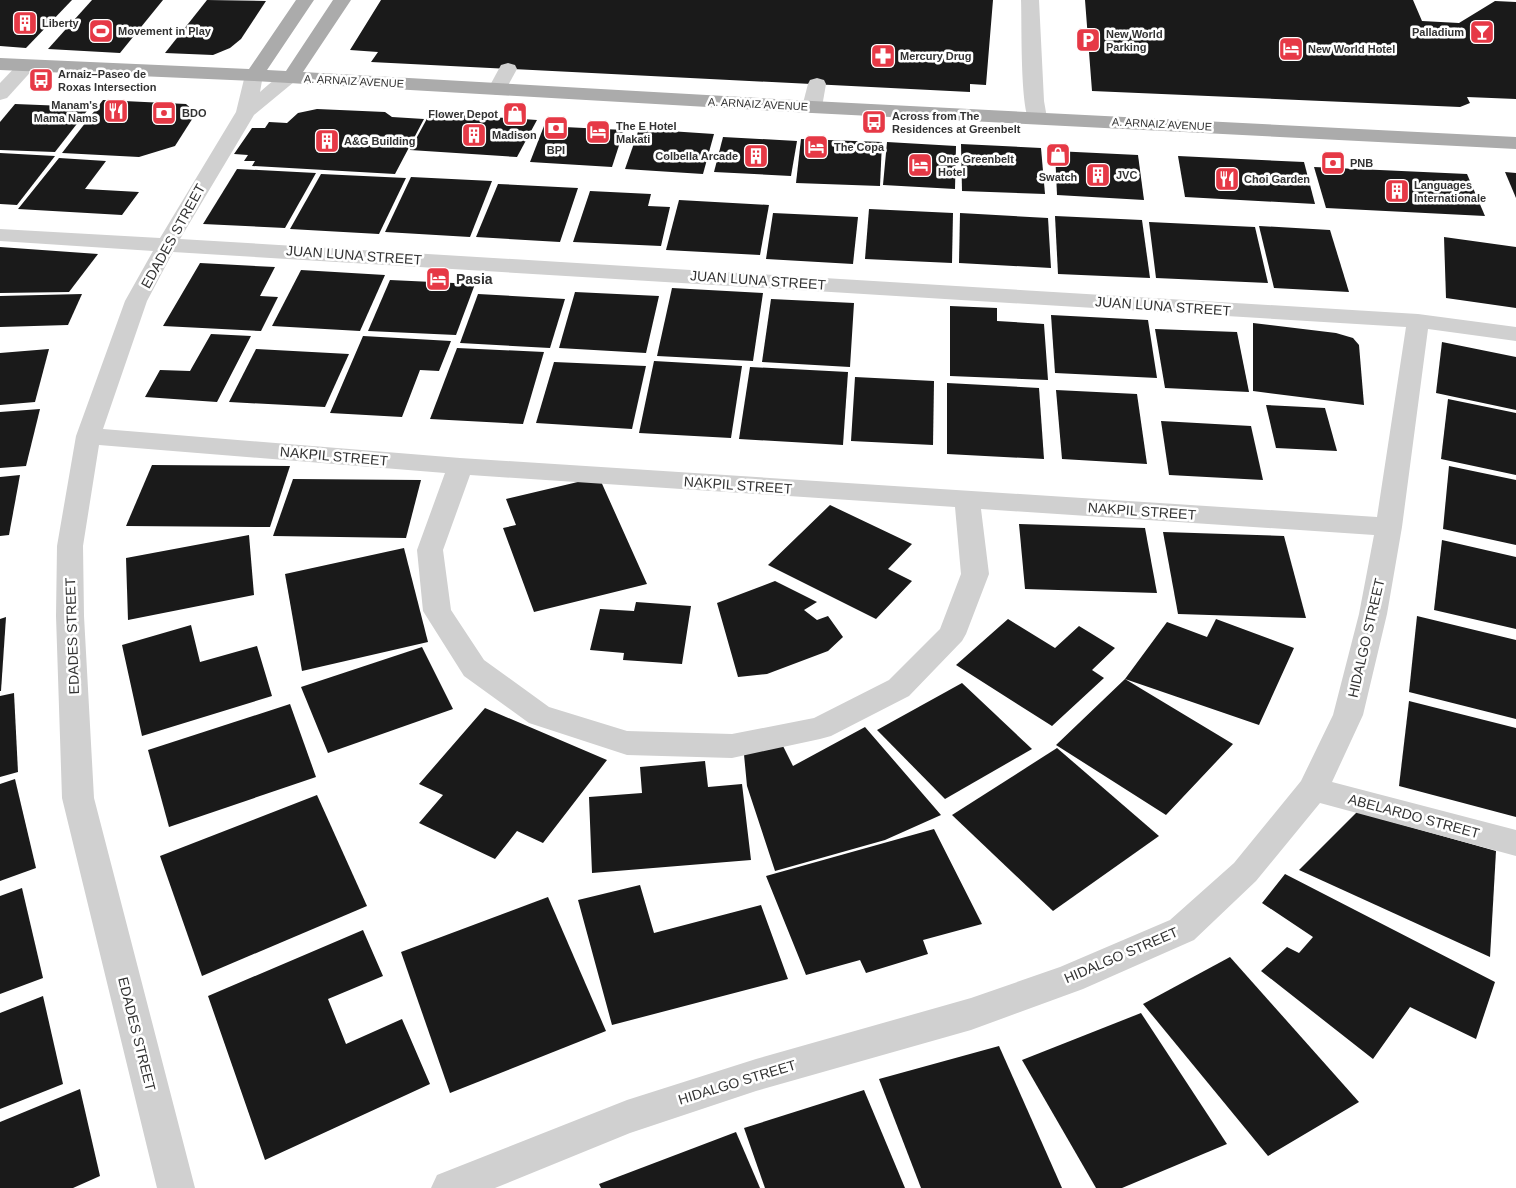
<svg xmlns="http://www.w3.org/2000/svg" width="1516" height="1188" font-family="Helvetica,sans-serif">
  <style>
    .building { fill: #1a1a1a }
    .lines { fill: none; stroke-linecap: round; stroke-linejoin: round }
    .minor { fill: #d0d0d0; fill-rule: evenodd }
    .major { fill: #ababab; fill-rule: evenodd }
    .labels { text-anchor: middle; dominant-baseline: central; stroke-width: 5; stroke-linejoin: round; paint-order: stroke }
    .far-poi-label { font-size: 11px; font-weight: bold; fill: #333; stroke: #fff; text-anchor: start }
    .far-street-label { font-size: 11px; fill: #333; stroke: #fff }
    .street-label { font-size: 14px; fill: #333; stroke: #fff }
    .poi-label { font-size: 14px; font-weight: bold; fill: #333; stroke: #fff; text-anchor: start }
  </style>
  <rect width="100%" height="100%" fill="#fff"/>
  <g class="building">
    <path d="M0,0H72L26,48L0,46Z"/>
    <path d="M92,0H163L120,53L48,49Z"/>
    <path d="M207,0L266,1L241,39L230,48L213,55L165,53Z"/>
    <path d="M381,0H993L986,85L970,84V92L371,62L378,52L350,50Z"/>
    <path d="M1085,0H1413L1422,21L1459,23L1495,1L1516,2V99L1467,97L1470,103L1460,107L1092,91Z"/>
    <path d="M103,100L186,104L196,113L175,146L139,157L62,153Z"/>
    <path d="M15,104L90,107L55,152L0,150V122Z"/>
    <path d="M317,109L385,112L392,117L424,119L395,174L252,166L255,161H244L248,155L234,154L252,128H265L269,122L287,123L298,113Z"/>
    <path d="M430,113L537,120L517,157L410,150Z"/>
    <path d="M544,126L624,130L612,167L530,162Z"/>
    <path d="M639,129L714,134L703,174L625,169Z"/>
    <path d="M723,137L797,141L791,176L714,172Z"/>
    <path d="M801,139L882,142L880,186L796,183Z"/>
    <path d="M887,142L956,146L955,189L883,185Z"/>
    <path d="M961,144L1041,148L1045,194L962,191Z"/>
    <path d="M1055,151L1138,155L1144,200L1057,195Z"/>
    <path d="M0,153L55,156L17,205L0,204Z"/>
    <path d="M1178,156L1304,162L1315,204L1185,197Z"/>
    <path d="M59,158L106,161L85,189L139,192L122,215L18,209Z"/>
    <path d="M1314,167L1467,174L1485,216L1326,208Z"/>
    <path d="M237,169L316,173L285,228L203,224Z"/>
    <path d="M1505,172L1516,173V198Z"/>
    <path d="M321,174L406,178L379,234L290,229Z"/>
    <path d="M411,177L492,181L470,237L385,232Z"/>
    <path d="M498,184L578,188L560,242L476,237Z"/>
    <path d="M590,191L651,194L648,206L670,207L661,246L573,242Z"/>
    <path d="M679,200L769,205L760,255L666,250Z"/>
    <path d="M869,209L953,213L952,263L865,259Z"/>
    <path d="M773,213L858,217L853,264L766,259Z"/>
    <path d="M960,213L1048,218L1051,268L959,263Z"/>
    <path d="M1055,216L1142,220L1150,278L1058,274Z"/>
    <path d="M1149,222L1255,227L1268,283L1156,278Z"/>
    <path d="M1259,226L1330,230L1349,292L1274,288Z"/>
    <path d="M1444,237L1516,247V308L1446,298Z"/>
    <path d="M0,247L98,254L69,292L0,293Z"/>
    <path d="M200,263L275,267L260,296L278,297L261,331L163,326Z"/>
    <path d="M301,270L385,275L360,331L272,326Z"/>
    <path d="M390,280L475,284L456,335L368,331Z"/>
    <path d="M672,288L763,293L753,361L657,356Z"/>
    <path d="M575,292L659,296L646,353L559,348Z"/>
    <path d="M82,294L68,325L0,327V296Z"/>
    <path d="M478,294L565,299L550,348L460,343Z"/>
    <path d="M771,299L854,303L850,367L762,362Z"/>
    <path d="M950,306L997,308V321L1044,324L1048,380L950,376Z"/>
    <path d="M1051,315L1148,320L1157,378L1055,373Z"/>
    <path d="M1253,323L1336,333L1353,338L1359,345L1364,405L1253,391Z"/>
    <path d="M1155,329L1237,332L1249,392L1165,388Z"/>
    <path d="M211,334L251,336L217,402L145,397L160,370L190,371Z"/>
    <path d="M363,336L451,341L439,371L420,370L402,417L330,413Z"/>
    <path d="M1442,342L1516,357V410L1436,393Z"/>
    <path d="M457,348L544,352L523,424L430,419Z"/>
    <path d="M49,349L35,402L0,405V353Z"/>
    <path d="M256,349L349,354L325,407L229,402Z"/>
    <path d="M654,361L742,366L731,438L639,433Z"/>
    <path d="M554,362L646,366L632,429L536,423Z"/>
    <path d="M750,367L848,372L843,445L739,439Z"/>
    <path d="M855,377L934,381L933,445L851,441Z"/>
    <path d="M947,383L1039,388L1044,459L947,454Z"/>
    <path d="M1056,390L1137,394L1147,464L1062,459Z"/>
    <path d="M1448,399L1516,413V475L1441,459Z"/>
    <path d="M1266,405L1325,408L1337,451L1276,448Z"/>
    <path d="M40,409L26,466L0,468V412Z"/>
    <path d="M1161,421L1251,426L1263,480L1169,475Z"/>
    <path d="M152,465L290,466L270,527L126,526Z"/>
    <path d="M1449,466L1516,480V545L1443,529Z"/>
    <path d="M20,475L9,535L0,536V477Z"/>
    <path d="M599,477L647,584L534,612L503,528L516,525L506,499Z"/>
    <path d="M293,479L421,480L406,538L273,536Z"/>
    <path d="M830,505L912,544L888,569L912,581L876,619L768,565Z"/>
    <path d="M1019,524L1145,528L1157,593L1025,589Z"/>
    <path d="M1163,532L1284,536L1306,618L1178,614Z"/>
    <path d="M249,535L254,595L128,620L126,558Z"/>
    <path d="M1442,540L1516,557V629L1434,610Z"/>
    <path d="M404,548L428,642L302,671L285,574Z"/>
    <path d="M775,581L817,602L804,610L817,620L828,616L843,637L828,651L767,674L738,677L717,603Z"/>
    <path d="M636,602L691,606L682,664L623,660L624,653L590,650L600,609L634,611Z"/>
    <path d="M1417,616L1516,640V719L1409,692Z"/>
    <path d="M6,617L1,691H0V619Z"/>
    <path d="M1008,619L1055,648L1079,626L1115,648L1092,670L1104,678L1052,726L956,665Z"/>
    <path d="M1216,619L1294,648L1259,725L1125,679L1233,744L1166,815L1056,745L1125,679L1167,622L1207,637Z"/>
    <path d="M191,625L200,662L257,646L272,696L142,736L122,645Z"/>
    <path d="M422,647L453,709L328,753L301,687Z"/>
    <path d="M962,683L1032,749L945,799L877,730Z"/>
    <path d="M14,693L18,772L0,777V696Z"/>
    <path d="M1409,701L1516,728V817L1399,786Z"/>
    <path d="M290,704L316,777L169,827L148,750Z"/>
    <path d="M485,708L607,760L543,843L517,831L495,859L419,823L443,795L419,784Z"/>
    <path d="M865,727L941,815L885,840L775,871L747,786L743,744L781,742L793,766Z"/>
    <path d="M1057,748L1159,836L1053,911L952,815Z"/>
    <path d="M705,761L708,787L742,784L751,860L592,873L589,797L642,793L640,767Z"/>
    <path d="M15,779L36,868L0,881V784Z"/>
    <path d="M317,795L367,906L202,976L160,856Z"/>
    <path d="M1357,812L1496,851L1490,957L1299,870Z"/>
    <path d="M934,829L982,924L923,940L928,954L866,973L860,960L806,975L766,876Z"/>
    <path d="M1285,874L1495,982L1476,1039L1410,1007L1373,1059L1261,971L1287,947L1299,953L1313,937L1262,903Z"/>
    <path d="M640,885L654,933L761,905L788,979L612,1025L578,900Z"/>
    <path d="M22,888L43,978L0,994V896Z"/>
    <path d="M548,897L606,1031L450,1093L401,952Z"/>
    <path d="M363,930L383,976L328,999L346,1044L402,1019L430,1084L265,1160L208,996Z"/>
    <path d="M1230,957L1359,1102L1268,1156L1143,1004Z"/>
    <path d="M43,996L63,1084L0,1109V1013Z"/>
    <path d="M1141,1013L1227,1144L1122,1188H1096L1022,1060Z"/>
    <path d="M999,1046L1062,1188H921L879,1079Z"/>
    <path d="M80,1089L100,1176L73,1188H0V1122Z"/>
    <path d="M864,1090L905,1188H765L744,1128Z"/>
    <path d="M736,1132L760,1188H601L599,1184Z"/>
  </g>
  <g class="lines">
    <g class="minor">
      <path d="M1021,0H1039L1044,101L1047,118L1044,122L1037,124L1030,122C1020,108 1022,22 1021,0Z"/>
      <path d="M27,60L34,62L36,66L7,98L0,100V83L20,62Z"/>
      <path d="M508,63L515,65L517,69L504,93L497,95L490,93L488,89L501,65Z"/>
      <path d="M254,69L261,71L263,75L260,92C271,83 283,69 298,73L300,77L254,115L180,239L1418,314L1516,327V341L1428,329L1402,527L1387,614L1363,715L1332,782L1516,830V856L1320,803L1256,881L1194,940L1083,989L971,1030L756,1091L630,1133L495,1188H431L437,1175L627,1100L756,1059L971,998L1060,967L1170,920L1234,863L1301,781L1333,715L1359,614L1374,535L981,509L989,574L966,634L962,641L909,696L831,736L820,739L732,758L627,755L529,723L464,676L423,611L417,550L445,473L99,445L83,546L84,616L94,798L195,1188H157L62,798L56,616L57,546L76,436L125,301L153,251L0,241V229L160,238L236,112L245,75L247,71ZM173,252L1406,327L1377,517L460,458L103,429L147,301ZM470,475L955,507L961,574L940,629L889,680L814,718L732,734L627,731L549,707L484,660L451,610L443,550Z"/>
      <path d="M817,78L824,80L826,84L822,107L819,111L812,113L805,111L802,107L808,84L810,80Z"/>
    </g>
    <path class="major" d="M296,0H314L267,70L286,71L333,0H351L303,72L812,101L1516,137V149L812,113L254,81L0,70V58L249,69Z"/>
  </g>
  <defs>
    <symbol id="building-square" viewBox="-11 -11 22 22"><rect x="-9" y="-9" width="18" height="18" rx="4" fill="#e63946" stroke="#fff"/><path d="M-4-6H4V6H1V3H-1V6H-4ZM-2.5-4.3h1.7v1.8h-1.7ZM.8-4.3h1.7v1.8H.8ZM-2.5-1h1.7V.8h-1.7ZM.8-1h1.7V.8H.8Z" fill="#fff"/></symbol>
    <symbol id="stadium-square" viewBox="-11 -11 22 22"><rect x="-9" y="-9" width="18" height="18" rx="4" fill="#e63946" stroke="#fff"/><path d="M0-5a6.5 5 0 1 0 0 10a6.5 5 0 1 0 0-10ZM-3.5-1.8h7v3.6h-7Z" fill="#fff"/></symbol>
    <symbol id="bar-square" viewBox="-11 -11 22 22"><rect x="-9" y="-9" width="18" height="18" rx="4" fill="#e63946" stroke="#fff"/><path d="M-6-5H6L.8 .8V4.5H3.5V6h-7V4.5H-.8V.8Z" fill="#fff"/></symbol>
    <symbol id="parking-square" viewBox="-11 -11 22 22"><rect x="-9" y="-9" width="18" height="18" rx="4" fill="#e63946" stroke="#fff"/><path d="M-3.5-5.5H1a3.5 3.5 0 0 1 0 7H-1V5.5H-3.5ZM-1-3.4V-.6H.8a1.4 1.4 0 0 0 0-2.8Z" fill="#fff"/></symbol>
    <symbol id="hotel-square" viewBox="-11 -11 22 22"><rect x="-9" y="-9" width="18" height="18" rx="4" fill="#e63946" stroke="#fff"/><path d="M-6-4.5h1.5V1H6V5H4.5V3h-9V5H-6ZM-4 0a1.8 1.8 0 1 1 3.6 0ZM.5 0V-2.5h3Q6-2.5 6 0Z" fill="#fff"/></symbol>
    <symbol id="pharmacy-square" viewBox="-11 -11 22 22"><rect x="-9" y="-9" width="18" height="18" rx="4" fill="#e63946" stroke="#fff"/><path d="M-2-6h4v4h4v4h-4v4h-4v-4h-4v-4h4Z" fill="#fff"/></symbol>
    <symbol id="bus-square" viewBox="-11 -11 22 22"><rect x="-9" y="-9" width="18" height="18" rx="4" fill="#e63946" stroke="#fff"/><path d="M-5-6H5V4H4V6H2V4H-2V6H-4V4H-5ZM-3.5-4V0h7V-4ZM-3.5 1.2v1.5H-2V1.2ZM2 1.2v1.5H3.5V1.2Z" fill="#fff"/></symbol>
    <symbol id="restaurant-square" viewBox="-11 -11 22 22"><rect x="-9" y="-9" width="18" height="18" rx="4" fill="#e63946" stroke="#fff"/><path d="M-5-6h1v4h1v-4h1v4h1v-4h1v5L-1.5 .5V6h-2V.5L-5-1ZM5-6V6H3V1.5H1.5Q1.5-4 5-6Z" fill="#fff"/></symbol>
    <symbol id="bank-square" viewBox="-11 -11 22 22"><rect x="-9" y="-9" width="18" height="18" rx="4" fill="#e63946" stroke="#fff"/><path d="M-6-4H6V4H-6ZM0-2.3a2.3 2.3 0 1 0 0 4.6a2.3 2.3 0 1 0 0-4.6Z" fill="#fff"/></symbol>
    <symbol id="shop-square" viewBox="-11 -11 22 22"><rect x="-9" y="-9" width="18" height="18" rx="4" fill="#e63946" stroke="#fff"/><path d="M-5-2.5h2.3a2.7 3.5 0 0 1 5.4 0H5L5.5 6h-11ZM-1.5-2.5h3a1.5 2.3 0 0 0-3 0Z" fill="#fff"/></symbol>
  </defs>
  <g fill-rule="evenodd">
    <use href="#building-square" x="11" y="9" width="28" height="28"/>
    <use href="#stadium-square" x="87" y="17" width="28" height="28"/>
    <use href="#bar-square" x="1468" y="18" width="28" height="28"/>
    <use href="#parking-square" x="1074" y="26" width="28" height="28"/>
    <use href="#hotel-square" x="1277" y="35" width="28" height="28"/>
    <use href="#pharmacy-square" x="869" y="42" width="28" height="28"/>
    <use href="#bus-square" x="27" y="66" width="28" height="28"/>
    <use href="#restaurant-square" x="102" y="97" width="28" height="28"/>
    <use href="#bank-square" x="150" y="99" width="28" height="28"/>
    <use href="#shop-square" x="501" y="100" width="28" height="28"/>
    <use href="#bus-square" x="860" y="108" width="28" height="28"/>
    <use href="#bank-square" x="542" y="114" width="28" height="28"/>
    <use href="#hotel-square" x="584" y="118" width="28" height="28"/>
    <use href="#building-square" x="460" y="121" width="28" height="28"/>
    <use href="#building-square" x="313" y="127" width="28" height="28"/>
    <use href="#hotel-square" x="802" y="133" width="28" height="28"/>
    <use href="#shop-square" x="1044" y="141" width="28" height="28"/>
    <use href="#building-square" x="742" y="142" width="28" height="28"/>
    <use href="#bank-square" x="1319" y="149" width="28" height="28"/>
    <use href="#hotel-square" x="906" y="151" width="28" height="28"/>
    <use href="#building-square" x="1084" y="161" width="28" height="28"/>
    <use href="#restaurant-square" x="1213" y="165" width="28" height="28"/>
    <use href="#building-square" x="1383" y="177" width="28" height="28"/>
    <use href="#hotel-square" x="424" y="265" width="28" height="28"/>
  </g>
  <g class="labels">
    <g class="far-poi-label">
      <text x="42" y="23">Liberty</text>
      <text x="118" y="31">Movement in Play</text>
      <text x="1464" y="32" text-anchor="end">Palladium</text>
      <text x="1106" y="34">New World<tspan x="1106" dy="13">Parking</tspan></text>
      <text x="1308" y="49">New World Hotel</text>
      <text x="900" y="56">Mercury Drug</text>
      <text x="58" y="74">Arnaiz–Paseo de<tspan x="58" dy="13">Roxas Intersection</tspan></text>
      <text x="98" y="105" text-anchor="end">Manam's<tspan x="98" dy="13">Mama Nams</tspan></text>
      <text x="182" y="113">BDO</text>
      <text x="498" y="114" text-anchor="end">Flower Depot</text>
      <text x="892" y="116">Across from The<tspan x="892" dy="13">Residences at Greenbelt</tspan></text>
      <text x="616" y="126">The E Hotel<tspan x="616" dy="13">Makati</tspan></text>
      <text x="492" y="135">Madison</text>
      <text x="344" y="141">A&amp;G Building</text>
      <text x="834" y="147">The Copa</text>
      <text x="556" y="150" text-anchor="middle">BPI</text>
      <text x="738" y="156" text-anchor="end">Colbella Arcade</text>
      <text x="938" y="159">One Greenbelt<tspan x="938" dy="13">Hotel</tspan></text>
      <text x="1350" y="163">PNB</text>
      <text x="1116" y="175">JVC</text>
      <text x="1058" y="177" text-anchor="middle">Swatch</text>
      <text x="1244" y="179">Choi Garden</text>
      <text x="1414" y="185">Languages<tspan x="1414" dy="13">Internationale</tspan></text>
    </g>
    <g class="far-street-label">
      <text transform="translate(354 81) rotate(3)">A. ARNAIZ AVENUE</text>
      <text transform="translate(758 104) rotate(3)">A. ARNAIZ AVENUE</text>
      <text transform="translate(1162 124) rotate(3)">A. ARNAIZ AVENUE</text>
    </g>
    <g class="street-label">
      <text transform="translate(173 236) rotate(-61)">EDADES STREET</text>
      <text transform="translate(354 255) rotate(4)">JUAN LUNA STREET</text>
      <text transform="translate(758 280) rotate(4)">JUAN LUNA STREET</text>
      <text transform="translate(1163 306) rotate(4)">JUAN LUNA STREET</text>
      <text transform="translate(334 456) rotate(5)">NAKPIL STREET</text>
      <text transform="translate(738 485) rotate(4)">NAKPIL STREET</text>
      <text transform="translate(1142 511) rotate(4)">NAKPIL STREET</text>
      <text transform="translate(72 636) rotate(-92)">EDADES STREET</text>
      <text transform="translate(1366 638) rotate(-77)">HIDALGO STREET</text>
      <text transform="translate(1414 816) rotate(15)">ABELARDO STREET</text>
      <text transform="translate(1121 955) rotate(-23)">HIDALGO STREET</text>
      <text transform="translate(137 1034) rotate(76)">EDADES STREET</text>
      <text transform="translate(737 1082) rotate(-17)">HIDALGO STREET</text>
    </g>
    <g class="poi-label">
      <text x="456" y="279">Pasia</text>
    </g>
  </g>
</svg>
